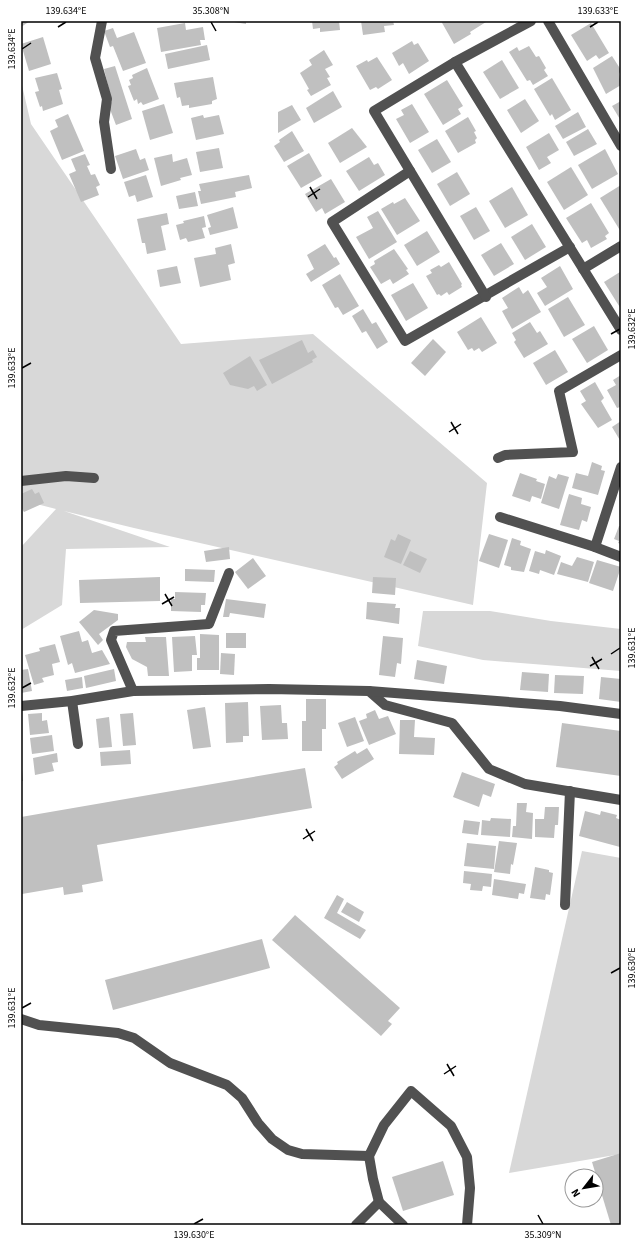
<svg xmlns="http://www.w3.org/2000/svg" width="642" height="1246" font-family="'Source Sans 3',sans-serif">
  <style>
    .green { fill: #d8d8d8 }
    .building { fill: #c0c0c0 }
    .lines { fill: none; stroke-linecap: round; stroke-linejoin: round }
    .minor { stroke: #515151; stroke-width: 10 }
    .ticks { fill: none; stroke: #000; stroke-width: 1.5 }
    .neatline { fill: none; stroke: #000; stroke-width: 1.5 }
    .ticks-label { font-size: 10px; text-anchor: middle; fill: #000 }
  </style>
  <rect width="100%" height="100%" fill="#fff"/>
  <g class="green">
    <path d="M21,81L31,124L181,344L313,334L487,483L473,605L134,528L64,511L170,547L66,549L62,605L21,630V547L56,509L21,500Z"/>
    <path d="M423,611H490L551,621L621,629V671L483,660L418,646Z"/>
    <path d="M582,851L621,858V1154L509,1173Z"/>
  </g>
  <g class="building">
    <path d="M21,21H30L21,27Z"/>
    <path d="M228,21H246V24Z"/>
    <path d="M312,21H339L340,30L320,32V28L313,29Z"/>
    <path d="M361,21H393L394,25L384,26L385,32L363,35Z"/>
    <path d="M441,21H485L486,22L470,32L471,34L454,44Z"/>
    <path d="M185,23L186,30L203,27L205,40H200L201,45L161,52L157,28Z"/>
    <path d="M591,23L609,53L599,59L596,55L587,61L571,35Z"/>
    <path d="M113,28L117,38L134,32L146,63L123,71L113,46L110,47L104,31Z"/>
    <path d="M43,37L51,64L29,71L21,44Z"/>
    <path d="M412,41L414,45L418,43L429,61L409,74L403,63L399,66L392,53Z"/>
    <path d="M207,45L210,60L168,69L165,54Z"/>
    <path d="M529,46L536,57L539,56L546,68L544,70L548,76L533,85L530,80L527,81L509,52L517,47L519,51Z"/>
    <path d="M324,50L333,65L325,69L330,77L327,78L331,85L311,96L307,90L309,89L300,73L312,65L309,60Z"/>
    <path d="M612,56L621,70L619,74L621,85L606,94L593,68Z"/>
    <path d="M377,57L392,80L378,89L376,87L370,90L356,66L367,60L368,62Z"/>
    <path d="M502,60L519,88L500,99L483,72Z"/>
    <path d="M115,66L132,119L116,125L108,104L112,102L104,69Z"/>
    <path d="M147,68L159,99L143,105L141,102L138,104L137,99L134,101L128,86L131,85L129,80L133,78L132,75Z"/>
    <path d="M57,73L62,89L59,90L63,104L43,111L42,106L40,107L35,92L39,91L35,78Z"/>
    <path d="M213,77L217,99L212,101V104L189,108V105L182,106L180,97L177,98L174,83Z"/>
    <path d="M552,78L571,110L555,120L552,114L550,116L534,89Z"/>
    <path d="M447,80L463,106L458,109L461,114L443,125L424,94Z"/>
    <path d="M333,91L342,107L314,123L306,108Z"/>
    <path d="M525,99L539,121L521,133L507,110Z"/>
    <path d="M621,101V121L612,106Z"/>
    <path d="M164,104L173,133L150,140L142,111Z"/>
    <path d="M412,104L429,132L410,143L396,119L404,115L401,110Z"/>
    <path d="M292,105L301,120L278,133V112Z"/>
    <path d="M578,112L586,127L563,139L555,126Z"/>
    <path d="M68,114L84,151L62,160L50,131L58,127L55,120Z"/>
    <path d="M203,115L204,118L219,115L224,134L196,140L191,118Z"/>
    <path d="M468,117L476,131L474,132L477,138L475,140L476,143L458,153L445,131Z"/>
    <path d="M352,128L367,147L340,163L328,143Z"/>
    <path d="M588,129L597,144L574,156L566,142Z"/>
    <path d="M292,131L304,151L284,162L274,146L280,142L279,140Z"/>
    <path d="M549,133L559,150L547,157L551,163L539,170L526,147Z"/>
    <path d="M437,139L451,162L432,173L418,150Z"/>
    <path d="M219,148L223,168L200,172L196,152Z"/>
    <path d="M136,149L140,160L145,158L149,170L123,179L115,156Z"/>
    <path d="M605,149L618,174L592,189L578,165Z"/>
    <path d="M309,153L322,176L301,188L287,166Z"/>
    <path d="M85,154L90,165L87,166L91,175L95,174L100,185L96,187L99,195L81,202L69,174L76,171L71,159Z"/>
    <path d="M172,154L173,162L187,158L192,175L180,178L181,180L161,186L154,158Z"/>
    <path d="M369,157L374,165L378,163L385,175L359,191L346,171Z"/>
    <path d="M571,167L588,195L564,210L547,182Z"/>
    <path d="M457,172L470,194L450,206L437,184Z"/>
    <path d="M146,175L153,197L137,202L135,195L129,197L124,182Z"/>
    <path d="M249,175L252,188L235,192L236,197L201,204L198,191H201L199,184Z"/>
    <path d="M331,179L345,202L325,214L322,208L316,212L305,194Z"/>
    <path d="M621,185V232L600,198Z"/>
    <path d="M512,187L528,215L505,228L489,201Z"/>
    <path d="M195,192L198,206L179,209L176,196Z"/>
    <path d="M405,198L420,221L397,235L381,209L393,202L394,204Z"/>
    <path d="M591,203L609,233L605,236L607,239L591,248L587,240L582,243L566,218Z"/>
    <path d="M233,207L238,228L210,235L208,228L211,227L207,215Z"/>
    <path d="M476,207L490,231L474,240L460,216Z"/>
    <path d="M378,211L397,242L369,259L356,237L373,228L367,217Z"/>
    <path d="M167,213L169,224L161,226L166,250L147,254L145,243H142L137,219Z"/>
    <path d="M204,216L206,227L202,228L205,238L188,242L186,238L180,240L176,225L184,223L183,221Z"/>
    <path d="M532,224L546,247L525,260L511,237Z"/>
    <path d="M427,231L440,252L417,266L404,245Z"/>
    <path d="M501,243L514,264L494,276L481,255Z"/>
    <path d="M231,244L235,263L228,265L231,280L200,287L194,258L216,254L215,248Z"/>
    <path d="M325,244L334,258L336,257L340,264L311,282L306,274L314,269L307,255Z"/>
    <path d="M394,249L408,269L406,270L409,274L393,284L390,279L381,284L370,267L375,264L374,261Z"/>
    <path d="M449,262L462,284L461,285L462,287L449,295L447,292L441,296L439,294L437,295L426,276L432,273L430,270L439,265L441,267Z"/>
    <path d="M177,266L181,283L160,287L157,270Z"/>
    <path d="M560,266L573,289L545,306L537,293L547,287L541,278Z"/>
    <path d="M620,272L621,274V309L604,282Z"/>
    <path d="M340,274L359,306L343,315L338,307L335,308L322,285Z"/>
    <path d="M413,283L428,308L406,321L391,295Z"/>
    <path d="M519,287L523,294L528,290L541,312L512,329L502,311L508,308L502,298Z"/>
    <path d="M568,297L585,325L564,337L548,309Z"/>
    <path d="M363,309L372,324L376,322L388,342L377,349L366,331L362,333L352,316Z"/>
    <path d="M481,317L497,343L482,352L479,348L474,351L472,348L468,350L457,332Z"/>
    <path d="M530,322L537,333L540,331L548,344L524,358L514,342L516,340L512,333Z"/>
    <path d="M594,326L608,350L587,363L572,339Z"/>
    <path d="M433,339L446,352L425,376L411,363Z"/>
    <path d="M302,340L308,353L313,350L317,357L312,360L313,362L272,384L259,360Z"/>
    <path d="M555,350L568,372L546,385L533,363Z"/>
    <path d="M250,356L267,385L257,391L254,386L248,389L230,385L223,373Z"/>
    <path d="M621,375V409L620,407L617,408L607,390L616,385L613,380Z"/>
    <path d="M595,382L604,398L601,401L612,420L598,428L581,404L586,401L580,391Z"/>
    <path d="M621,421V442L612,427Z"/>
    <path d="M592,462L602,466L601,470L605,471L598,495L572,488L576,473L588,476Z"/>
    <path d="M520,473L537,479L536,481L545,484L541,499L532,496L530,502L512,496Z"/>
    <path d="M558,474L569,477L559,509L541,503L549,476L556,479Z"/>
    <path d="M32,489L35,494L39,492L44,503L24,512L21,507V494Z"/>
    <path d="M569,494L582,498L581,504L591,507L587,522L582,520L579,530L560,525Z"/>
    <path d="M619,526H621V544L618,543L619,541L614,539Z"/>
    <path d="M398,534L411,540L401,564L384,557L391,539L395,541Z"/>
    <path d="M489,534L508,540L499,568L479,561Z"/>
    <path d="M512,538L521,541L520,545L531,549L524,572L511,570V567L504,565Z"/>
    <path d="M229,547L230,559L206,562L204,551Z"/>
    <path d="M546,550L561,556L554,575L540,570L539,574L529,571L535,551L545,554Z"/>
    <path d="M410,551L427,559L420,573L403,565Z"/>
    <path d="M577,557L594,562L588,582L557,574L561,562L572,566Z"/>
    <path d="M253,558L266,576L248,589L235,572Z"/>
    <path d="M597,560L621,567L613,591L589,583Z"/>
    <path d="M185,569L215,570L214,582L185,581Z"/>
    <path d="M160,577V601L80,603L79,580Z"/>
    <path d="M373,577L396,578L395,595L372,593Z"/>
    <path d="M175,592L206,593L205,605H201V612L171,611V599H175Z"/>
    <path d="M226,599L266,604L264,618L230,613L229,617H223Z"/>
    <path d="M367,602L396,604L395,608H400L399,624L366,619Z"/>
    <path d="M94,610L118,614V620L99,634L103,640L98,645L79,622Z"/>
    <path d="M79,631L82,642L88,640L92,653L102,650L110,664L75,673L72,663L68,665L60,636Z"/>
    <rect x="226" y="633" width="20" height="15"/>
    <path d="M200,634L219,635V670H197V658H200Z"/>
    <path d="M195,636L197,655H192V671L174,672L172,637Z"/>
    <path d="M383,636L403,638L401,664L397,663L395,677L379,675Z"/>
    <path d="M145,637H166L169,676H148L147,667L132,659L126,647L127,642H146Z"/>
    <path d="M55,644L60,662L52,664L54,675L42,678L44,682L34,685L25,655L40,651L39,648Z"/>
    <path d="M221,653L235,654L234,675L220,674Z"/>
    <path d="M417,660L447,666L444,684L414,679Z"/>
    <path d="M28,669L32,691L21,693V670Z"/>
    <path d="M114,669L116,681L86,688L84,676Z"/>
    <path d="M522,672L549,674L548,692L520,690Z"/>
    <path d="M555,675L584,676L583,694L554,693Z"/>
    <path d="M82,677L83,688L67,691L65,680Z"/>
    <path d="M601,677L621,679V702L599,699Z"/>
    <path d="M306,699H326V729H322V751H302V721H306Z"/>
    <path d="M248,702L249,736H243V742L226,743L225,703Z"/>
    <path d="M281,705L282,723H287L288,739L262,740L260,706Z"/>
    <path d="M205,707L211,747L193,749L187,710Z"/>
    <path d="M375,710L379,719L388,716L396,734L369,745L359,721L367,718L366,714Z"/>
    <path d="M42,713V721L47,720L49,733L30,735L28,714Z"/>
    <path d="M133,713L136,745L123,746L120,714Z"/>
    <path d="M109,717L112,747L99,748L96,719Z"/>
    <path d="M355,717L364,741L347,747L338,723Z"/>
    <path d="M400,720H415L414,737L435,738L434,755L399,754Z"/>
    <path d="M562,723L621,731V776L556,767Z"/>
    <path d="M52,735L54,751L32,754L30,738Z"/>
    <path d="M367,748L374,759L342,779L334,767L338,764L337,762L355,751L357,754Z"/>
    <path d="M130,750L131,764L101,766L100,752Z"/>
    <path d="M57,753L58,762L52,763L54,771L35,775L33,758Z"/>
    <path d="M305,768L312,808L97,845L103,881L82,885L83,892L64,895L63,887L22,894L21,817Z"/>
    <path d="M21,770H22L23,781H21Z"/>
    <path d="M462,772L495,784L491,797L483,794L479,807L453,797Z"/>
    <path d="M517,803H527L526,812L533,813L532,839L512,837L513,826H516Z"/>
    <path d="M545,807H559L558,825H555L554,838L535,837V819H544Z"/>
    <path d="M585,811L600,815L601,811L617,815L616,818L621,820L620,847L579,836Z"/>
    <path d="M491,818L511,819L510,837L481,835L482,820L490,821Z"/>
    <path d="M464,820L480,822L478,835L462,833Z"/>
    <path d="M499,841L517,843L513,865L511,864L510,874L494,872Z"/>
    <path d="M467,843L496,846L494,869L464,866Z"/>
    <path d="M535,867L549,870V872L553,873L550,895L546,894L545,900L530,898Z"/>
    <path d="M464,871L492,874L491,887L483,886L482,891L470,890L471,884L463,883Z"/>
    <path d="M494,879L526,884L524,894L519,893L518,899L492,895Z"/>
    <path d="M337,895L344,899L337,913L366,930L360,939L324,918Z"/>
    <path d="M347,902L364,912L359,922L341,912Z"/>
    <path d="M295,915L400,1008L388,1021L392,1024L381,1036L272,940Z"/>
    <path d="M262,939L270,968L113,1010L105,980Z"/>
    <path d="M621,1153V1225H611L592,1162Z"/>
    <path d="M443,1161L454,1195L403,1211L392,1177Z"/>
  </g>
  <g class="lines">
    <g class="minor">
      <path d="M102,21L95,58L107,99L104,122L111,169"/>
      <path d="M548,21L621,146"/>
      <path d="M455,62L621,330"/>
      <path d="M410,171L332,222L405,341L570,247"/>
      <path d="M583,269L621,246"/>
      <path d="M486,297L374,111L455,62L531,21"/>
      <path d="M498,458L505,455L573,452L559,391L621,355"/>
      <path d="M21,481L66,476L94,478"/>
      <path d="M500,517L595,547L621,557"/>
      <path d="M595,547L621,467"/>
      <path d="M133,691L111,640L114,631L209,624L229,573"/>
      <path d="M369,691L385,705L452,723L489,769L525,784L621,800"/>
      <path d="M72,701L78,744"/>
      <path d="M21,706L72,701L133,691L269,689L369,691L560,706L621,714"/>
      <path d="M565,905L570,791"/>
      <path d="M21,1019L39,1025L118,1033L134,1038L170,1063L227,1085L242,1098L258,1123L272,1139L288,1150L302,1154L369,1156"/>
      <path d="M356,1225L379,1202"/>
      <path d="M403,1225L379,1202L373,1179L369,1156L384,1125L411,1091L451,1126L467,1157L470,1188L467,1225"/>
    </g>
  </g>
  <path class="ticks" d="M211,22L216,31M58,27L66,22M590,27L598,22M22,49L31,43M310,187L317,199M308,197L320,189M611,334L620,329M22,368L31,363M451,422L458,434M449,432L461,424M165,594L172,606M162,604L174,597M611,654L620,648M592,657L599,669M590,666L602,659M22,688L31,683M306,829L313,841M303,839L315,831M611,973L620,968M22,1008L31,1003M447,1064L454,1076M444,1074L456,1066M538,1215L543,1224M194,1224L203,1219"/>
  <rect width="642" height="1246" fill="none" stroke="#ffffff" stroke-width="44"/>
  <g transform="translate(584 1188) rotate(239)"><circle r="19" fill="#ffffff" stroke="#999999"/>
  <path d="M0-3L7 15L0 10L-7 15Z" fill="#000000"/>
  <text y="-6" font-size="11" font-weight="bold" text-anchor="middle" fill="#000000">N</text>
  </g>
  <rect x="22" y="22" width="598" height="1202" class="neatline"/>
  <g class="ticks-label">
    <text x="66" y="14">139.634°E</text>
    <text x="211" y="14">35.308°N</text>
    <text x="598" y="14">139.633°E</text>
    <text transform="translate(11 49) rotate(-90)" y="4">139.634°E</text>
    <text transform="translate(631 329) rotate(-90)" y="4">139.632°E</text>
    <text transform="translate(11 368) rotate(-90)" y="4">139.633°E</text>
    <text transform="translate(631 648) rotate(-90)" y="4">139.631°E</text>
    <text transform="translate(11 688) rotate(-90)" y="4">139.632°E</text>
    <text transform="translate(631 968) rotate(-90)" y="4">139.630°E</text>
    <text transform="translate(11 1008) rotate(-90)" y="4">139.631°E</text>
    <text x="194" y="1238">139.630°E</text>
    <text x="543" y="1238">35.309°N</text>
  </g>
</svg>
